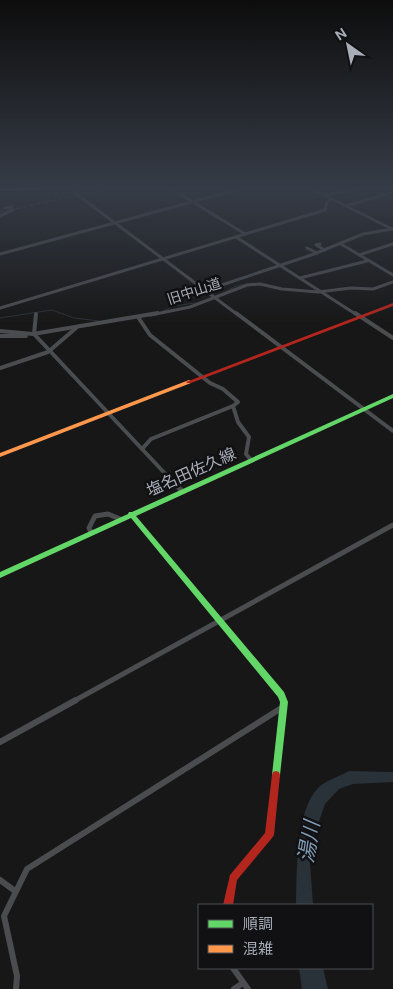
<svg xmlns="http://www.w3.org/2000/svg" width="393" height="989" font-family="'DM Sans','Noto Sans JP',sans-serif">
  <style>
    .water { fill: #2a3239 }
    .lines { fill: none; stroke-linecap: round; stroke-linejoin: round }
    .stream { stroke: #2a3239; stroke-width: 1 }
    .street-far3 { stroke: #4b4c50; stroke-width: 3 }
    .street-far2 { stroke: #4b4c50; stroke-width: 4 }
    .street-far1 { stroke: #4b4c50; stroke-width: 5 }
    .street { stroke: #4b4c50; stroke-width: 6 }
    .fast { fill: #63d668; fill-rule: evenodd }
    .slow { fill: #ff974d; fill-rule: evenodd }
    .jam { fill: #b3261e; fill-rule: evenodd }
    .rail { stroke: #4b4c4f; stroke-width: 1; stroke-dasharray: 4.5 3; stroke-linecap: butt }
    .street-bridge { stroke: #4b4c50; stroke-width: 3 }
    .labels { text-anchor: middle; dominant-baseline: central; stroke-width: 5; stroke-linejoin: round; paint-order: stroke }
    .far-street-label { font-size: 14px; fill: #a8adb8; stroke: #111113 }
    .street-label { font-size: 16px; fill: #a8adb8; stroke: #111113 }
    .near-water-label { font-size: 21px; font-style: italic; fill: #7f9bb3; stroke: #111113 }
  </style>
  <rect width="100%" height="100%" fill="#171717"/>
  <g class="water">
    <path d="M349,771L393,772V782L353,784L339,789L325,804L309,850L313,905H296C297,873 295,812 318,788C325,781 340,776 349,771Z"/>
    <path d="M299,968H323L328,989H302Z"/>
  </g>
  <g class="lines">
    <g class="stream">
      <path d="M227,291L236,286L254,283"/>
      <path d="M163,311L175,306L195,303"/>
      <path d="M0,318L52,310L74,318L99,321"/>
    </g>
    <g class="street-far3">
      <path d="M169,187L245,234"/>
      <path d="M284,187L288,189"/>
      <path d="M308,187L392,229"/>
      <path d="M75,193L238,315"/>
      <path d="M324,195L371,187"/>
      <path d="M346,206L393,192"/>
      <path d="M0,216L13,210"/>
      <path d="M236,237L357,315"/>
      <path d="M320,244L316,245L325,250"/>
      <path d="M341,244L393,275"/>
      <path d="M307,248L317,253"/>
      <path d="M0,254L247,187"/>
      <path d="M359,255L393,244"/>
      <path d="M300,278L367,261"/>
      <path d="M204,291L314,254L363,234L392,229"/>
      <path d="M0,308L325,210L327,202L333,199"/>
      <path d="M151,315L190,307L247,285L260,284L282,289L318,292L351,288L373,289L393,282"/>
    </g>
    <g class="street-far2">
      <path d="M236,313L393,431"/>
      <path d="M355,313L393,338"/>
      <path d="M36,314L34,334L173,482"/>
      <path d="M138,317L150,335L210,383L223,389L238,402L233,406L238,422L249,437L246,454L251,460"/>
      <path d="M0,331L33,334L158,313"/>
      <path d="M0,336H26"/>
      <path d="M0,368L48,352L76,328"/>
      <path d="M142,449L151,439L233,406"/>
    </g>
    <g class="street-far1">
      <path d="M172,481L182,491"/>
      <path d="M91,532L89,528L95,516L108,514L120,519"/>
      <path d="M74,701L393,525"/>
    </g>
    <g class="street">
      <path d="M0,742L76,700"/>
      <path d="M0,880L15,891"/>
      <path d="M233,968L248,989"/>
      <path d="M16,989L17,976L4,916L27,869L283,707"/>
      <path d="M234,989L243,983"/>
    </g>
    <g class="fast">
      <path d="M61,187H93L91,188L0,191V189Z"/>
      <path d="M393,394V398L136,516L284,692L288,702L280,775L279,778L276,779L273,778L272,775L280,702L278,697L131,518L0,578V572L128,514L129,512H132Z"/>
    </g>
    <path class="slow" d="M189,380L191,381V383L0,457V453Z"/>
    <g class="jam">
      <path d="M393,303V306L191,383H187L186,382Z"/>
      <path d="M276,771L279,772L280,775L274,835L272,838L237,880L233,905H223L230,875L265,833L272,775L273,772Z"/>
    </g>
    <path class="rail" d="M0,212L116,187"/>
    <path class="street-bridge" d="M5,208L12,207"/>
  </g>
  <linearGradient id="sky" x2="0" y2="1"><stop stop-color="#0d0d0d"/><stop offset="0.58" stop-color="#363c47"/><stop offset="1" stop-color="#363c47" stop-opacity="0"/></linearGradient>
  <rect width="393" height="325" fill="url(#sky)"/>
  <g class="labels">
    <g class="far-street-label">
      <text transform="translate(194 291) rotate(-18)">旧中山道</text>
    </g>
    <g class="street-label">
      <text transform="translate(191 472) rotate(-24)">塩名田佐久線</text>
    </g>
    <g class="near-water-label">
      <text transform="translate(309 842) rotate(-81)">湯川</text>
    </g>
  </g>
  <rect x="198" y="904" width="175" height="65" fill="#111113" stroke="#4d4f55"/>
  <rect x="208" y="920" width="25" height="8" fill="#63d668" stroke="#4d4f55"/>
  <text x="243" y="929" font-size="15" fill="#a8adb8">順調</text>
  <rect x="208" y="945" width="25" height="8" fill="#ff974d" stroke="#4d4f55"/>
  <text x="243" y="954" font-size="15" fill="#a8adb8">混雑</text>
  <g transform="translate(348 45) rotate(327)" stroke="#111113" stroke-width="4" paint-order="stroke">
  <path d="M0-4L9 19L0 12L-9 19Z" fill="#a8adb8"/>
  <text y="-8" font-size="14" font-weight="bold" text-anchor="middle" fill="#a8adb8">N</text>
  </g>
</svg>
